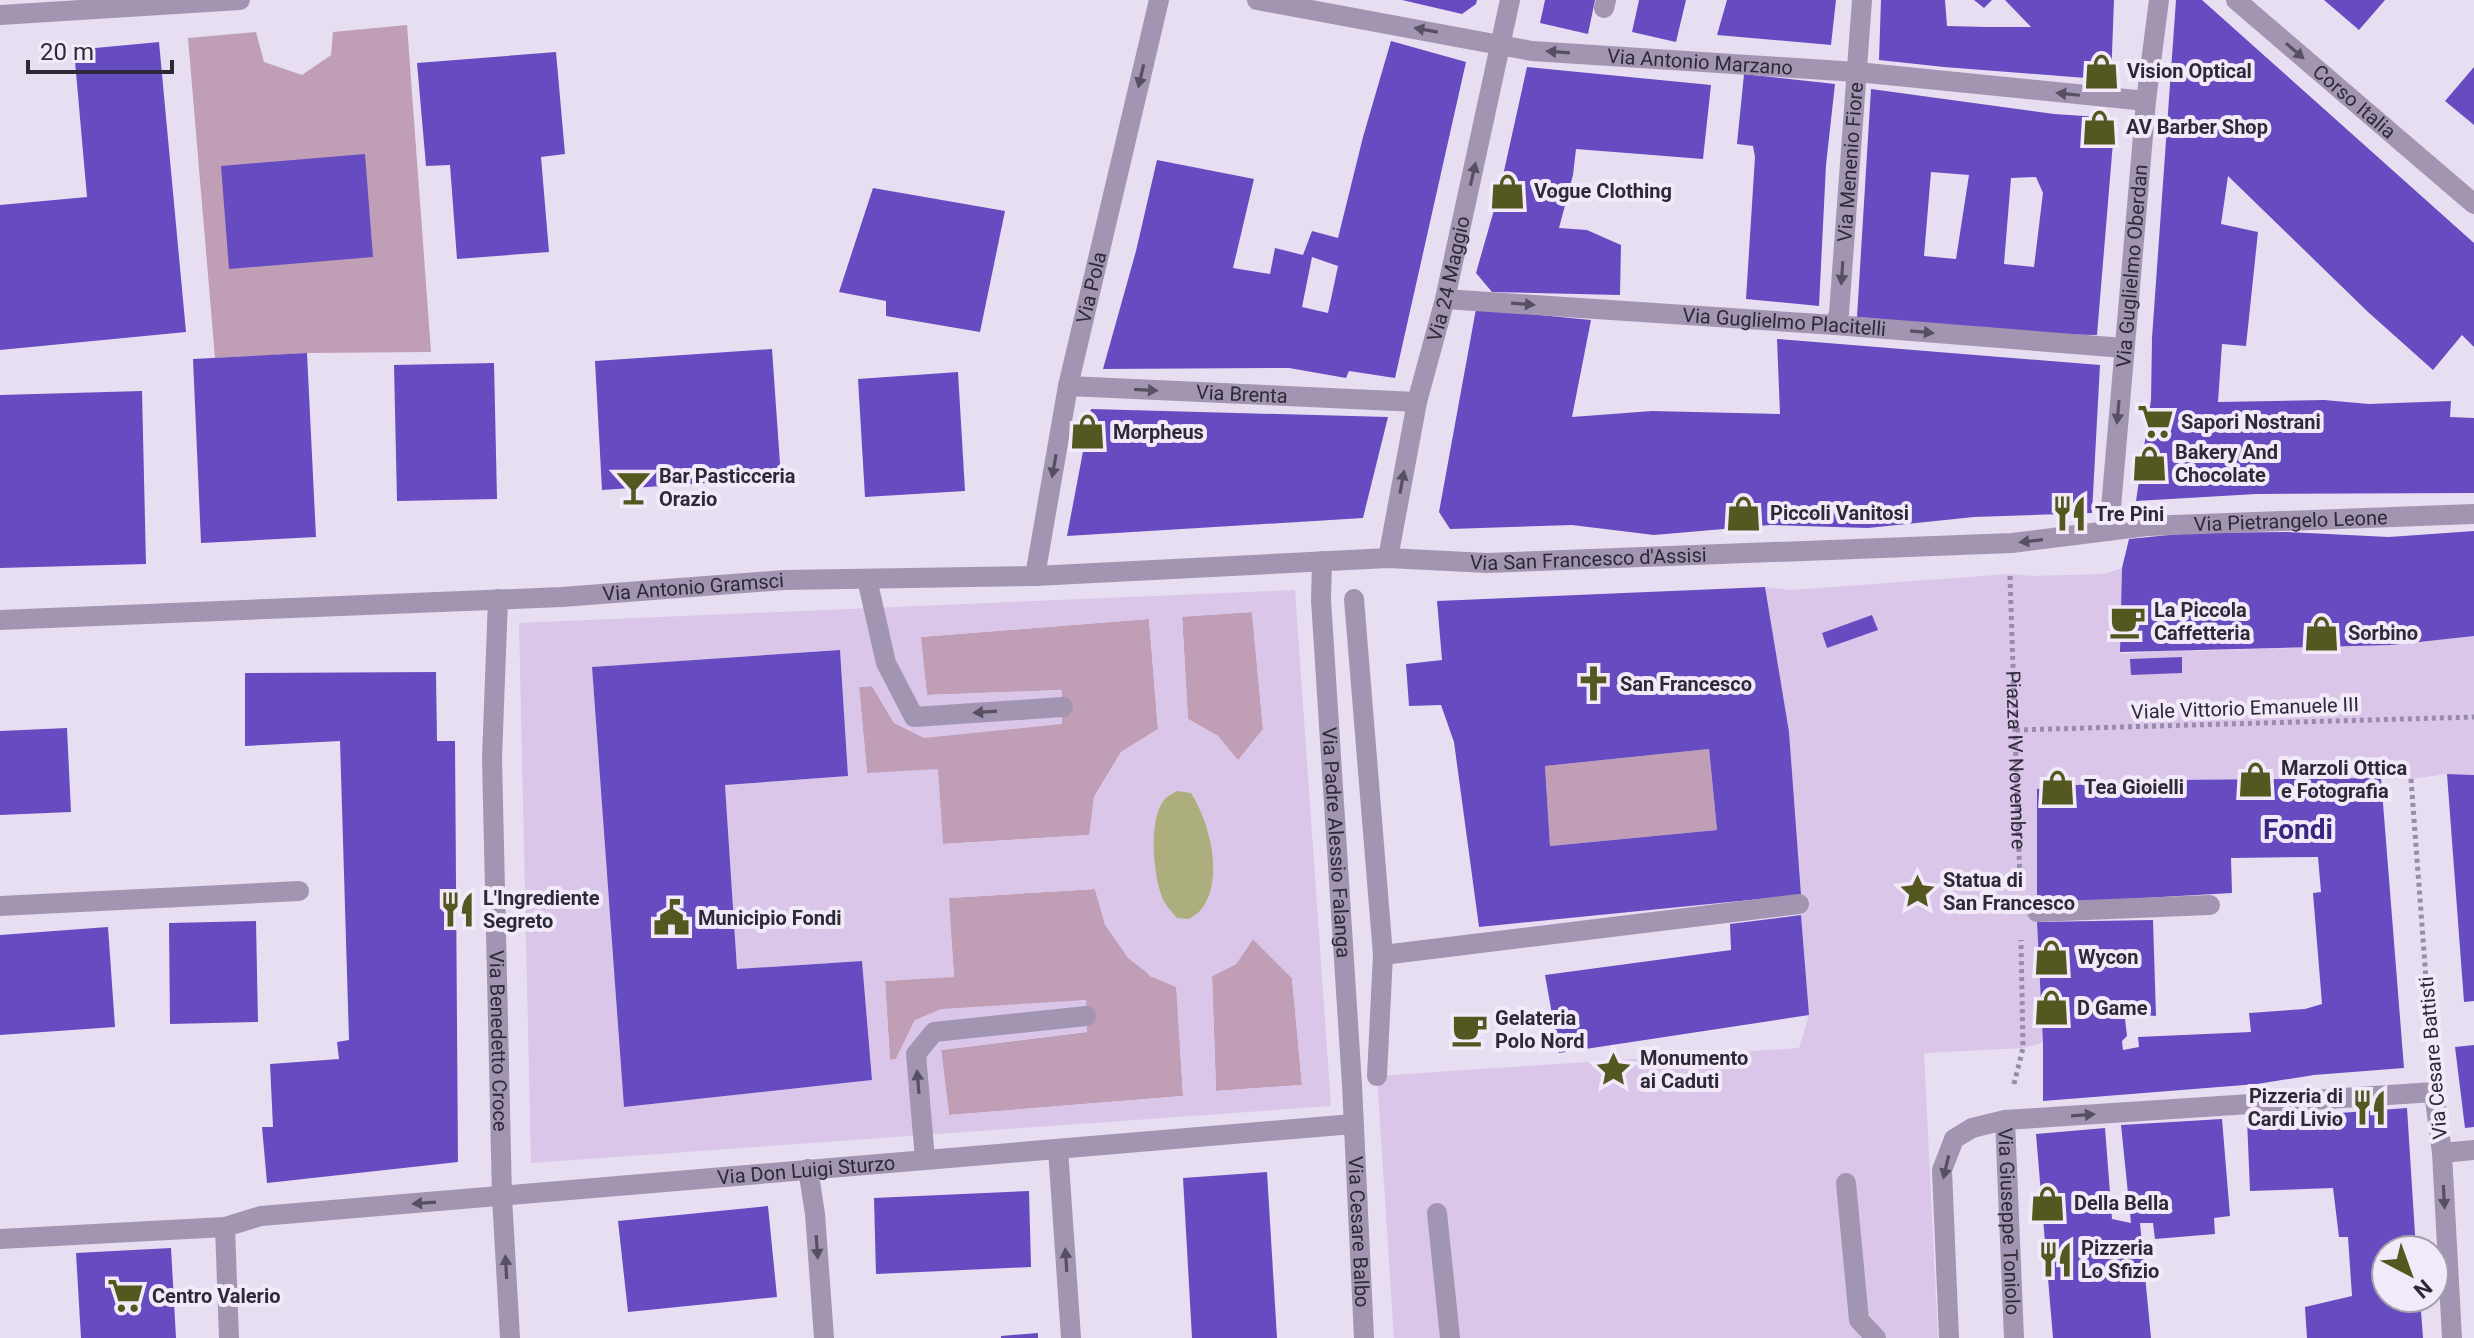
<svg xmlns="http://www.w3.org/2000/svg" width="2474" height="1338" font-family="Roboto,sans-serif">
  <style>
    .green { fill: #c09eb5 }
    .plaza { fill: #d9c6e9; fill-rule: evenodd }
    .water { fill: #acae7e }
    .building { fill: #674cc1; fill-rule: evenodd }
    .lines { fill: none; stroke-linecap: round; stroke-linejoin: round }
    .path { stroke: #998bab; stroke-width: 5; stroke-dasharray: 4 4; stroke-linecap: butt }
    .minor { stroke: #a295b2; stroke-width: 20 }
    .oneway { fill: #574f62 }
    .labels { text-anchor: middle; dominant-baseline: central; stroke-width: 8; stroke-linejoin: round; paint-order: stroke }
    .street-label { font-size: 20px; fill: #2e2937; stroke: #f2eaf9 }
    .poi-label { font-size: 20px; font-weight: bold; fill: #2e2937; stroke: #f2eaf9; text-anchor: start }
    .district-label { font-size: 28px; font-weight: bold; fill: #3b2583; stroke: #f2eaf9 }
  </style>
  <rect width="100%" height="100%" fill="#e8def2"/>
  <g class="green">
    <path d="M407,25L431,352L307,353L215,358L188,38L256,32L264,62L302,75L331,55L333,32Z"/>
    <path d="M1252,612L1263,729L1238,761L1218,736L1188,719L1182,616Z"/>
    <path d="M1149,619L1158,729L1121,752L1094,797L1090,835L943,844L867,773L859,687L872,686L894,723L1062,724L1061,690L927,695L920,637Z"/>
    <path d="M1709,749L1717,830L1550,846L1545,766Z"/>
    <path d="M1095,889L1105,924L1150,976L1177,987L1183,1096L949,1115L941,1050L1086,1032V1000L915,1020L896,1059L890,1060L885,981L954,976L948,898Z"/>
    <path d="M1253,939L1292,978L1302,1085L1216,1091L1212,976L1236,964Z"/>
  </g>
  <g class="plaza">
    <path d="M2122,568L2121,654L2185,649L2197,651L2293,648L2474,636V775L2447,774L2411,779L2195,781L2037,789V922L2043,1043L2023,1048L1924,1053L1938,1338H1394L1377,1076L1799,1048L1809,1015L1801,915L1765,587L1791,590L2010,574L2032,576L2104,574Z"/>
    <path d="M1295,590L1331,1106L531,1163L519,623ZM1252,612L1263,729L1238,760L1218,736L1188,719L1182,617ZM1149,619L1158,729L1121,752L1094,797L1089,835L943,844L938,769L867,773L859,687L872,686L894,723L924,738L1062,724V690L927,695L921,637ZM840,650L848,776L725,785L737,969L862,961L872,1080L625,1107L592,667ZM1095,889L1105,925L1128,958L1151,976L1176,987L1183,1096L949,1115L941,1050L1087,1032L1086,1000L941,1009L915,1020L896,1059L890,1060L885,981L954,977L949,898ZM1253,939L1292,978L1302,1085L1216,1091L1212,976L1236,964Z"/>
  </g>
  <path class="water" d="M1177,791L1191,793C1209,821 1224,877 1203,907C1200,912 1194,916 1189,919L1177,918C1173,913 1168,908 1165,903C1153,881 1147,816 1166,798C1169,795 1174,793 1177,791Z"/>
  <g class="building">
    <path d="M1402,0H1477L1476,4L1462,14Z"/>
    <path d="M1545,0H1595L1588,34L1540,23Z"/>
    <path d="M1639,0H1686L1676,42L1632,32Z"/>
    <path d="M1727,0H1836L1831,45L1717,35Z"/>
    <path d="M1881,0H1945L1947,26L1988,27H2031L2005,0H2114L2111,80L1944,67L1879,60Z"/>
    <path d="M1974,0H1992L1984,8Z"/>
    <path d="M2176,0H2202L2474,243V347L2462,335L2433,370L2368,312L2228,176L2221,224L2258,232L2246,346L2222,344L2218,402L2324,400L2369,404L2451,401L2450,417L2474,418V493L2256,494L2136,501L2151,400L2152,338Z"/>
    <path d="M2324,0H2385L2359,30Z"/>
    <path d="M1391,41L1466,62L1395,378L1349,371L1346,378L1289,368L1103,369L1136,251L1157,160L1254,179L1233,268L1270,274L1275,248L1303,255L1312,231L1338,238L1363,137ZM1312,257L1338,266L1328,313L1302,307Z"/>
    <path d="M159,42L186,332L0,350V205L87,197L74,50Z"/>
    <path d="M556,52L565,154L541,157L549,252L457,259L450,165L426,166L417,63Z"/>
    <path d="M1527,67L1711,85L1703,159L1576,149L1573,175L1559,228L1587,230L1621,245L1620,295L1492,292L1476,273L1500,189Z"/>
    <path d="M2474,67V125L2445,101Z"/>
    <path d="M1744,74L1835,84L1826,165L1819,306L1746,299L1755,157L1753,146L1737,144Z"/>
    <path d="M1871,89L2054,114L2115,118L2097,335L2036,334L1857,317ZM1931,172L1969,175L1956,259L1924,256ZM2036,177L2043,193L2034,267L2004,264L2011,178Z"/>
    <path d="M365,154L373,257L229,269L221,166Z"/>
    <path d="M873,188L1005,211L980,332L886,316V301L839,292Z"/>
    <path d="M1476,309L1591,320L1572,417L1652,411L1780,414L1777,339L2100,365L2092,513L1974,517L1868,528L1770,525L1654,535L1572,525L1450,529L1439,512Z"/>
    <path d="M772,349L781,478L602,490L595,361Z"/>
    <path d="M307,353L316,537L201,543L193,359Z"/>
    <path d="M494,363L497,499L397,501L394,365Z"/>
    <path d="M958,372L965,491L865,497L858,379Z"/>
    <path d="M142,391L146,564L0,568V395Z"/>
    <path d="M1091,409L1388,417L1363,518L1067,536Z"/>
    <path d="M2474,531V636L2391,645L2120,652L2122,568L2129,539L2189,533L2287,532L2389,537Z"/>
    <path d="M1765,587L1789,732L1801,895L1479,927L1454,742L1441,705L1409,706L1406,664L1442,660L1437,601ZM1709,749L1717,830L1550,846L1545,766Z"/>
    <path d="M1872,615L1878,630L1827,648L1822,633Z"/>
    <path d="M840,650L848,776L725,785L737,969L862,961L872,1080L624,1107L592,667Z"/>
    <path d="M2182,657V673L2131,675L2130,659Z"/>
    <path d="M436,672L437,741H455L458,1162L267,1183L262,1127H273L270,1064L339,1059L337,1042L349,1040L340,741L245,746V673Z"/>
    <path d="M67,728L71,812L0,815V731Z"/>
    <path d="M2447,774L2474,775V1001L2464,1002Z"/>
    <path d="M2381,778L2404,1068L2314,1075L2257,1084L2043,1101V1043L2037,922L2153,920L2156,1016L2132,1014L2125,1019L2127,1036L2122,1041L2123,1050L2139,1047L2138,1037L2251,1032L2249,1013L2305,1009L2322,1004L2313,893L2321,892L2318,857L2231,858L2232,893L2037,904V789L2098,783L2171,780Z"/>
    <path d="M1801,915L1809,1015L1559,1053L1545,975L1731,950L1730,924Z"/>
    <path d="M256,921L258,1022L170,1024L169,923Z"/>
    <path d="M108,927L115,1027L0,1035V935Z"/>
    <path d="M2474,1045V1127L2465,1128L2455,1047Z"/>
    <path d="M2407,1108L2416,1250H2386V1298H2420L2423,1338H2307L2305,1307L2352,1296L2348,1237H2339L2333,1188L2250,1191L2247,1120Z"/>
    <path d="M2222,1119L2230,1216L2214,1218L2215,1234L2155,1239L2153,1223H2140L2151,1338H2053L2036,1134L2105,1128L2112,1219L2131,1223L2121,1125Z"/>
    <path d="M1267,1172L1277,1338H1192L1183,1178Z"/>
    <path d="M1029,1191L1031,1267L876,1274L874,1198Z"/>
    <path d="M768,1206L777,1297L628,1312L618,1221Z"/>
    <path d="M171,1248L176,1338H81L76,1253Z"/>
    <path d="M1038,1333V1338H1001V1336Z"/>
  </g>
  <g class="lines">
    <g class="path">
      <path id="s1" d="M2010,576L2020,882"/>
      <path d="M2016,730L2474,717"/>
      <path d="M2411,779L2432,1059"/>
      <path d="M2014,1084L2023,1048L2021,940"/>
    </g>
    <g class="minor">
      <path id="s2" d="M1257,0L1532,51L1857,72L2146,101"/>
      <path id="s3" d="M2236,0L2474,204"/>
      <path d="M1604,8L1606,0"/>
      <path d="M0,15L240,0"/>
      <path id="s4" d="M1445,299L1835,325L2124,348"/>
      <path id="s5" d="M1835,325L1839,313L1862,0"/>
      <path id="s6" d="M1068,386L1417,402"/>
      <path id="s7" d="M2109,531L2146,101L2159,0"/>
      <path id="s8" d="M1388,558L1417,402L1445,299L1510,0"/>
      <path id="s9" d="M1322,561L1321,600L1352,1085L1364,1338"/>
      <path id="s10" d="M1035,576L1068,386L1159,0"/>
      <path d="M867,579L886,663L914,717L1063,707"/>
      <path id="s11" d="M498,599L492,758L502,1197L510,1338"/>
      <path d="M1354,599L1383,955L1377,1076"/>
      <path id="s12" d="M0,620L562,597L784,580L1035,576L1388,558L1487,563L2012,543L2147,526L2474,514"/>
      <path d="M0,906L299,891"/>
      <path d="M2037,912L2210,905"/>
      <path d="M1383,955L1799,904"/>
      <path d="M2005,1120L2434,1092L2442,1153L2452,1338"/>
      <path d="M1058,1149L1071,1338"/>
      <path d="M2442,1153L2474,1150"/>
      <path d="M925,1159L916,1054L934,1032L1086,1016"/>
      <path d="M808,1169L815,1214L824,1338"/>
      <path d="M1846,1183L1859,1320L1876,1338"/>
      <path d="M1437,1213L1450,1338"/>
      <path d="M225,1227L229,1338"/>
      <path id="s13" d="M0,1239L225,1227L261,1216L1353,1124"/>
      <path id="s14" d="M1949,1338L1942,1170L1954,1139L1972,1128L2005,1120L2014,1338"/>
    </g>
  </g>
  <defs><path id="oneway-solid" d="M-6-.8H1V-3.2L6.5 0L1 3.2V.8H-6Z" transform="scale(2)"/></defs>
  <g class="oneway">
    <use href="#oneway-solid" transform="translate(1426 30) rotate(-170)"/>
    <use href="#oneway-solid" transform="translate(2295 51) rotate(41)"/>
    <use href="#oneway-solid" transform="translate(1558 52) rotate(-176)"/>
    <use href="#oneway-solid" transform="translate(1141 76) rotate(103)"/>
    <use href="#oneway-solid" transform="translate(2068 94) rotate(-174)"/>
    <use href="#oneway-solid" transform="translate(1473 174) rotate(-77)"/>
    <use href="#oneway-solid" transform="translate(1842 273) rotate(94)"/>
    <use href="#oneway-solid" transform="translate(1523 304) rotate(4)"/>
    <use href="#oneway-solid" transform="translate(1922 332) rotate(5)"/>
    <use href="#oneway-solid" transform="translate(1146 390) rotate(3)"/>
    <use href="#oneway-solid" transform="translate(2118 412) rotate(95)"/>
    <use href="#oneway-solid" transform="translate(1054 466) rotate(100)"/>
    <use href="#oneway-solid" transform="translate(1402 482) rotate(-80)"/>
    <use href="#oneway-solid" transform="translate(2031 541) rotate(173)"/>
    <use href="#oneway-solid" transform="translate(985 712) rotate(176)"/>
    <use href="#oneway-solid" transform="translate(918 1082) rotate(-95)"/>
    <use href="#oneway-solid" transform="translate(2083 1115) rotate(-4)"/>
    <use href="#oneway-solid" transform="translate(1946 1167) rotate(103)"/>
    <use href="#oneway-solid" transform="translate(2444 1197) rotate(87)"/>
    <use href="#oneway-solid" transform="translate(424 1203) rotate(176)"/>
    <use href="#oneway-solid" transform="translate(817 1247) rotate(86)"/>
    <use href="#oneway-solid" transform="translate(1066 1260) rotate(-94)"/>
    <use href="#oneway-solid" transform="translate(506 1267) rotate(-93)"/>
  </g>
  <defs>
    <symbol id="shop-bare" viewBox="-9 -9 18 18"><path d="M-5-2.5h2.3a2.7 3.5 0 0 1 5.4 0H5L5.5 6h-11ZM-1.5-2.5h3a1.5 2.3 0 0 0-3 0Z" fill="#545720" stroke="#f2eaf9" stroke-width="2.5" paint-order="stroke"/></symbol>
    <symbol id="supermarket-bare" viewBox="-9 -9 18 18"><path d="M-6-5.5h2.5l.6 2H6L4.5 2H-2.5L-4.4-4H-6ZM-1.5 3.2a1.3 1.3 0 1 0 .1 0ZM3 3.2a1.3 1.3 0 1 0 .1 0Z" fill="#545720" stroke="#f2eaf9" stroke-width="2.5" paint-order="stroke"/></symbol>
    <symbol id="bar-bare" viewBox="-9 -9 18 18"><path d="M-6-5H6L.8 .8V4.5H3.5V6h-7V4.5H-.8V.8Z" fill="#545720" stroke="#f2eaf9" stroke-width="2.5" paint-order="stroke"/></symbol>
    <symbol id="restaurant-bare" viewBox="-9 -9 18 18"><path d="M-5-6h1v4h1v-4h1v4h1v-4h1v5L-1.5 .5V6h-2V.5L-5-1ZM5-6V6H3V1.5H1.5Q1.5-4 5-6Z" fill="#545720" stroke="#f2eaf9" stroke-width="2.5" paint-order="stroke"/></symbol>
    <symbol id="cafe-bare" viewBox="-9 -9 18 18"><path d="M-5.5-4.5H6V0H3Q3 3.5 0 3.5H-2.5Q-5.5 3.5-5.5 0ZM3-3.2v2h1.7v-2ZM-6 4.5H4V6H-6Z" fill="#545720" stroke="#f2eaf9" stroke-width="2.5" paint-order="stroke"/></symbol>
    <symbol id="church-bare" viewBox="-9 -9 18 18"><path d="M-1.2-6h2.4v3.5h3.3v2.4h-3.3V6h-2.4V-.1h-3.3v-2.4h3.3Z" fill="#545720" stroke="#f2eaf9" stroke-width="2.5" paint-order="stroke"/></symbol>
    <symbol id="sight-bare" viewBox="-9 -9 18 18"><path d="M0-6L1.8-2.2L6-1.7L2.9 1.2L3.7 5.4L0 3.3L-3.7 5.4L-2.9 1.2L-6-1.7L-1.8-2.2Z" fill="#545720" stroke="#f2eaf9" stroke-width="2.5" paint-order="stroke"/></symbol>
    <symbol id="civic-bare" viewBox="-9 -9 18 18"><path d="M-.6-6.5H3V-4.5H.6V-3L4-1V1h2V6H-6V1h2V-1L-.6-3ZM-1.2 2.5V6h2.4V2.5Z" fill="#545720" stroke="#f2eaf9" stroke-width="2.5" paint-order="stroke"/></symbol>
  </defs>
  <g fill-rule="evenodd">
    <use href="#shop-bare" x="2076" y="46" width="51" height="51"/>
    <use href="#shop-bare" x="2074" y="102" width="51" height="51"/>
    <use href="#shop-bare" x="1482" y="166" width="51" height="51"/>
    <use href="#supermarket-bare" x="2130" y="396" width="51" height="51"/>
    <use href="#shop-bare" x="1062" y="406" width="51" height="51"/>
    <use href="#shop-bare" x="2124" y="438" width="51" height="51"/>
    <use href="#bar-bare" x="608" y="462" width="51" height="51"/>
    <use href="#shop-bare" x="1718" y="488" width="51" height="51"/>
    <use href="#restaurant-bare" x="2044" y="488" width="51" height="51"/>
    <use href="#cafe-bare" x="2102" y="596" width="51" height="51"/>
    <use href="#shop-bare" x="2296" y="608" width="51" height="51"/>
    <use href="#church-bare" x="1568" y="658" width="51" height="51"/>
    <use href="#shop-bare" x="2230" y="754" width="51" height="51"/>
    <use href="#shop-bare" x="2032" y="762" width="51" height="51"/>
    <use href="#sight-bare" x="1892" y="866" width="51" height="51"/>
    <use href="#restaurant-bare" x="432" y="884" width="51" height="51"/>
    <use href="#civic-bare" x="646" y="892" width="51" height="51"/>
    <use href="#shop-bare" x="2026" y="932" width="51" height="51"/>
    <use href="#shop-bare" x="2026" y="982" width="51" height="51"/>
    <use href="#cafe-bare" x="1444" y="1004" width="51" height="51"/>
    <use href="#sight-bare" x="1588" y="1044" width="51" height="51"/>
    <use href="#restaurant-bare" x="2344" y="1082" width="51" height="51"/>
    <use href="#shop-bare" x="2022" y="1178" width="51" height="51"/>
    <use href="#restaurant-bare" x="2030" y="1234" width="51" height="51"/>
    <use href="#supermarket-bare" x="100" y="1270" width="51" height="51"/>
  </g>
  <g class="labels">
    <g class="street-label">
      <text stroke="none"><textPath href="#s2" startOffset="448">Via Antonio Marzano</textPath></text>
      <text stroke="none"><textPath href="#s3" startOffset="156">Corso Italia</textPath></text>
      <text stroke="none"><textPath href="#s5" startOffset="164">Via Menenio Fiore</textPath></text>
      <text stroke="none"><textPath href="#s7" startOffset="266">Via Guglielmo Oberdan</textPath></text>
      <text stroke="none"><textPath href="#s8" startOffset="286">Via 24 Maggio</textPath></text>
      <text stroke="none"><textPath href="#s10" startOffset="294">Via Pola</textPath></text>
      <text stroke="none"><textPath href="#s4" startOffset="340">Via Guglielmo Placitelli</textPath></text>
      <text stroke="none"><textPath href="#s6" startOffset="174">Via Brenta</textPath></text>
      <text stroke="none"><textPath href="#s12" startOffset="2294">Via Pietrangelo Leone</textPath></text>
      <text stroke="none"><textPath href="#s12" startOffset="1590">Via San Francesco d'Assisi</textPath></text>
      <text stroke="none"><textPath href="#s12" startOffset="694">Via Antonio Gramsci</textPath></text>
      <text transform="translate(2245 708) rotate(-2)">Viale Vittorio Emanuele III</text>
      <text stroke="none"><textPath href="#s1" startOffset="184">Piazza IV Novembre</textPath></text>
      <text stroke="none"><textPath href="#s9" startOffset="282">Via Padre Alessio Falanga</textPath></text>
      <text stroke="none"><textPath href="#s11" startOffset="442">Via Benedetto Croce</textPath></text>
      <text transform="translate(2433 1058) rotate(-95)">Via Cesare Battisti</text>
      <text stroke="none"><textPath href="#s13" startOffset="810">Via Don Luigi Sturzo</textPath></text>
      <text stroke="none"><textPath href="#s14" startOffset="358">Via Giuseppe Toniolo</textPath></text>
      <text stroke="none"><textPath href="#s9" startOffset="672">Via Cesare Balbo</textPath></text>
    </g>
    <g class="poi-label">
      <text x="2127" y="71">Vision Optical</text>
      <text x="2126" y="127">AV Barber Shop</text>
      <text x="1534" y="191">Vogue Clothing</text>
      <text x="2181" y="422">Sapori Nostrani</text>
      <text x="1113" y="432">Morpheus</text>
      <text x="2175" y="452">Bakery And<tspan x="2175" dy="23">Chocolate</tspan></text>
      <text x="659" y="476">Bar Pasticceria<tspan x="659" dy="23">Orazio</tspan></text>
      <text x="1770" y="513">Piccoli Vanitosi</text>
      <text x="2095" y="514">Tre Pini</text>
      <text x="2154" y="610">La Piccola<tspan x="2154" dy="23">Caffetteria</tspan></text>
      <text x="2348" y="633">Sorbino</text>
      <text x="1620" y="684">San Francesco</text>
      <text x="2281" y="768">Marzoli Ottica<tspan x="2281" dy="23">e Fotografia</tspan></text>
      <text x="2084" y="787">Tea Gioielli</text>
      <text x="1943" y="880">Statua di<tspan x="1943" dy="23">San Francesco</tspan></text>
      <text x="483" y="898">L'Ingrediente<tspan x="483" dy="23">Segreto</tspan></text>
      <text x="698" y="918">Municipio Fondi</text>
      <text x="2078" y="957">Wycon</text>
      <text x="2077" y="1008">D Game</text>
      <text x="1495" y="1018">Gelateria<tspan x="1495" dy="23">Polo Nord</tspan></text>
      <text x="1640" y="1058">Monumento<tspan x="1640" dy="23">ai Caduti</tspan></text>
      <text x="2343" y="1096" text-anchor="end">Pizzeria di<tspan x="2343" dy="23">Cardi Livio</tspan></text>
      <text x="2074" y="1203">Della Bella</text>
      <text x="2081" y="1248">Pizzeria<tspan x="2081" dy="23">Lo Sfizio</tspan></text>
      <text x="152" y="1296">Centro Valerio</text>
    </g>
    <g class="district-label">
      <text x="2298" y="829">Fondi</text>
    </g>
  </g>
  <g transform="translate(2410 1274) rotate(139)"><circle r="38" fill="#f2eaf9" stroke="#a49dab" stroke-width="2"/>
  <path d="M0-6L14 30L0 20L-14 30Z" fill="#545720"/>
  <text y="-12" font-size="22" font-weight="bold" text-anchor="middle" fill="#2e2937">N</text>
  </g>
  <path d="M28 60v12h144v-12" fill="none" stroke="#2e2937" stroke-width="4"/>
  <text x="40" y="60" font-size="24" fill="#2e2937" stroke="#f2eaf9" stroke-width="6" paint-order="stroke">20 m</text>
</svg>
